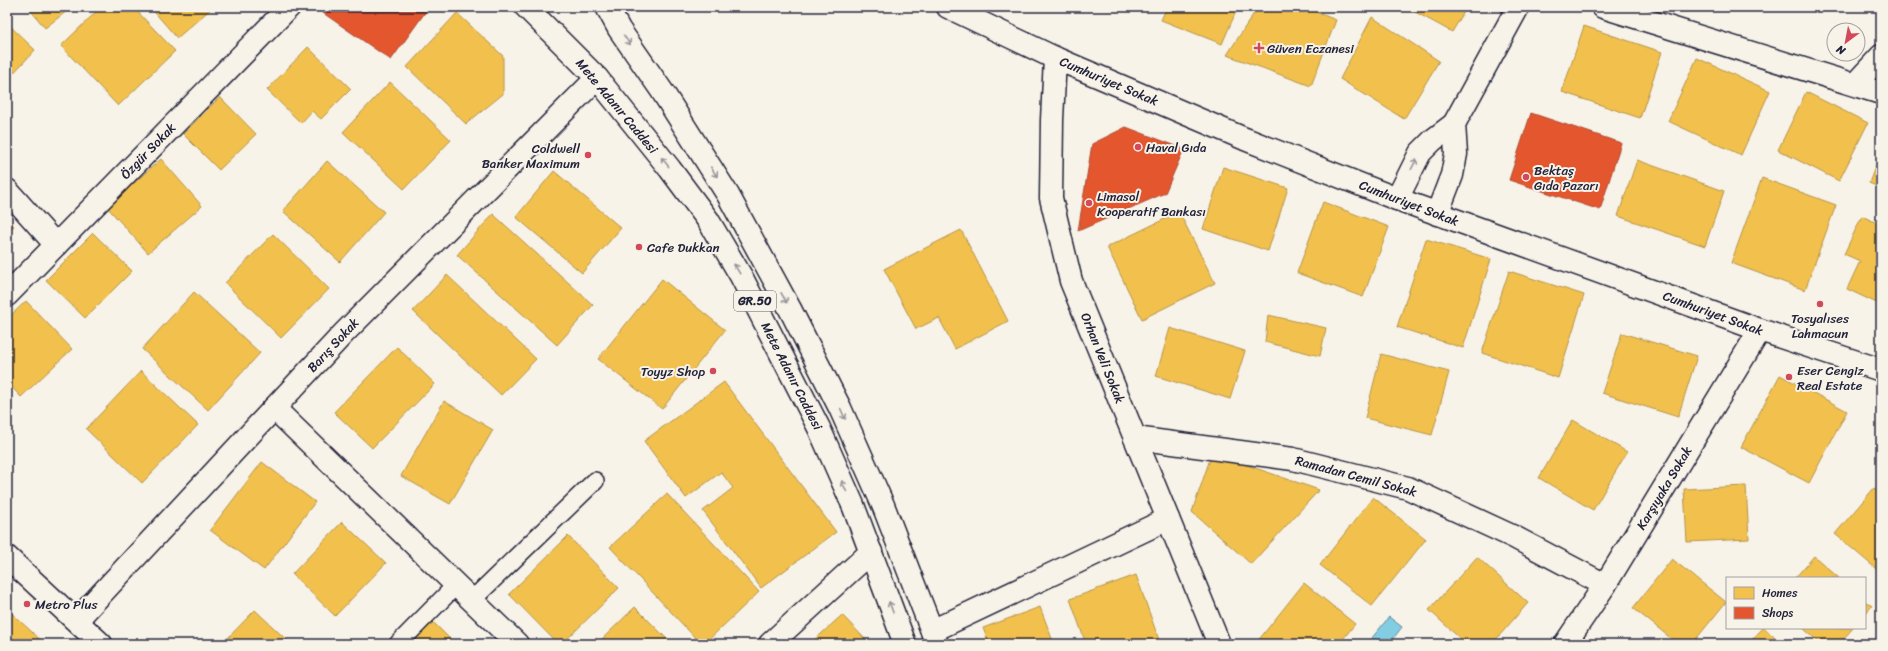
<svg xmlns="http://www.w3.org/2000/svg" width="1888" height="651" font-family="Sriracha,sans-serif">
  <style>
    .water { fill: #83cde3; stroke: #5c89a0 }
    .homes { fill: #f2c14e; stroke: #b49148 }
    .shops { fill: #e4572e; stroke: #aa4732 }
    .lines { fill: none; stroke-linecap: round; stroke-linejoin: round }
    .service-casing { stroke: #22223b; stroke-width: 20 }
    .minor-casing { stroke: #22223b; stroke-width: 25 }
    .tertiary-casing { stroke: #22223b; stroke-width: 25 }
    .primary-casing { stroke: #22223b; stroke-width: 25 }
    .service { stroke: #f7f3e8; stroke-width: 17 }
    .minor { stroke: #f7f3e8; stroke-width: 22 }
    .tertiary { stroke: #f7f3e8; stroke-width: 22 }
    .primary { stroke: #f7f3e8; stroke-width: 22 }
    .oneway { stroke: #97959a }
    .poi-dot { fill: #d1495b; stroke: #f7f3e8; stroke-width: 1.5 }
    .labels { text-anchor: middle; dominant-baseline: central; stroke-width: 4; stroke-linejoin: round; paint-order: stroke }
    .shield { fill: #f7f3e8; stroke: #62616f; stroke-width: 1 }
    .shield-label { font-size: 12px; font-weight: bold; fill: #22223b }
    .poi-label { font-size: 13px; fill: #22223b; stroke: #f7f3e8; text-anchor: start }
    .street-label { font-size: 13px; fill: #22223b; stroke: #f7f3e8 }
  </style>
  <rect width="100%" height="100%" fill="#f7f3e8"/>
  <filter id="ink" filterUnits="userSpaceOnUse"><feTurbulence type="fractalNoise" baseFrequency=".025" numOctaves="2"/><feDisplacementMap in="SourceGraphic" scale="8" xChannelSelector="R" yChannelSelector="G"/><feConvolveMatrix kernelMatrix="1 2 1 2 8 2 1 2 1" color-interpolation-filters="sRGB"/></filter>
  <g filter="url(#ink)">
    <path class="water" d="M1389,617L1402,627L1389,644H1367Z"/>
    <g class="homes">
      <path d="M28,7H72L45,28Z"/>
      <path d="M101,7H133L175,51L118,106L61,46Z"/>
      <path d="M150,7H213L177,38Z"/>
      <path d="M1167,7H1238L1222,44L1161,20Z"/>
      <path d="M1258,7H1303L1336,20L1311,86L1227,55Z"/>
      <path d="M1406,7H1467L1452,32Z"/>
      <path d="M457,13L503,56V94L466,124L407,67Z"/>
      <path d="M1372,17L1439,61L1404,119L1340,79Z"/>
      <path d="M7,23L35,50L7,80Z"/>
      <path d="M1584,26L1662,52L1640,118L1562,92Z"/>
      <path d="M308,47L351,89L321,119L312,111L301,123L267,90Z"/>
      <path d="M1697,58L1770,91L1741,155L1668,121Z"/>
      <path d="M390,82L451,140L404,189L343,132Z"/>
      <path d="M1806,92L1868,123L1839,181L1778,150Z"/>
      <path d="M220,97L256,134L219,170L183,134Z"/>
      <path d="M1881,151V188L1869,183Z"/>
      <path d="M161,159L202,206L148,253L107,207Z"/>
      <path d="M1637,160L1724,191L1705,246L1618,216Z"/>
      <path d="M327,161L384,212L340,262L283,211Z"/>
      <path d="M1223,167L1288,188L1268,251L1203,229Z"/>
      <path d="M554,171L621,228L582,273L516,217Z"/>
      <path d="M1762,178L1836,205L1805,290L1731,263Z"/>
      <path d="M1323,202L1389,227L1363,297L1297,273Z"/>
      <path d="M1179,212L1215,283L1142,319L1107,247Z"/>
      <path d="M493,214L593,305L557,345L457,255Z"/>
      <path d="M1862,216L1881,225V305L1847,289L1860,261L1844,254Z"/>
      <path d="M7,219L14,226L7,233Z"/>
      <path d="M961,230L1008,321L955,349L939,318L916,329L884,269Z"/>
      <path d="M93,233L132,271L85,318L46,280Z"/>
      <path d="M273,234L329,289L281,338L225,283Z"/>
      <path d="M1426,239L1491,259L1463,348L1397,327Z"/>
      <path d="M1509,271L1584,295L1558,378L1482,353Z"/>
      <path d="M447,275L536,359L501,395L413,311Z"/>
      <path d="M662,279L725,330L662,409L598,359Z"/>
      <path d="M194,292L260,353L208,410L142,349Z"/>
      <path d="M26,301L72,349L21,397L7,382V319Z"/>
      <path d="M1268,315L1326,328L1320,356L1265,342Z"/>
      <path d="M1170,328L1245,351L1230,399L1156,376Z"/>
      <path d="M1622,333L1697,356L1678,417L1602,393Z"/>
      <path d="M397,347L435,384L372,448L334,412Z"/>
      <path d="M1381,354L1449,372L1432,435L1365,418Z"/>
      <path d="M141,371L198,425L142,483L86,429Z"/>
      <path d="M1780,375L1847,411L1809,483L1741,447Z"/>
      <path d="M724,382L836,532L761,588L703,511L733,488L721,472L686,498L644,441Z"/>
      <path d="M444,401L493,430L450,504L401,476Z"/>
      <path d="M1573,420L1627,452L1593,510L1539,478Z"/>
      <path d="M1212,453L1319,490L1251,564L1192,512Z"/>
      <path d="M262,462L315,502L264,570L210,530Z"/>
      <path d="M1746,486L1749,539L1687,542L1684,489Z"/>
      <path d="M1874,488L1881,494V573L1835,534Z"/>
      <path d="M667,494L759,592L704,644H701L610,547Z"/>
      <path d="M1373,497L1426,539L1372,606L1320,565Z"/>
      <path d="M342,522L386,563L335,616L292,574Z"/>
      <path d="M568,536L619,588L562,644H558L509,594Z"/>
      <path d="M1814,556L1839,578H1795Z"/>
      <path d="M1477,557L1528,603L1492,644H1466L1429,610Z"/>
      <path d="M1672,559L1726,602L1692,644H1678L1633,608Z"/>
      <path d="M1136,575L1159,640L1148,644H1086L1070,599Z"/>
      <path d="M1304,583L1355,624L1339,644H1260L1257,642Z"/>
      <path d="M1865,601L1872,606L1865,614Z"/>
      <path d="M635,607L672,644H597Z"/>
      <path d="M1040,607L1054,644H989L983,628Z"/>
      <path d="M7,609L45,644H7Z"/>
      <path d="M255,610L291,644H222Z"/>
      <path d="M842,615L865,639L859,644H810Z"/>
      <path d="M433,622L455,644H410Z"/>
      <path d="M1763,628H1764L1782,644H1748Z"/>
      <path d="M1803,628H1853L1839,644H1821Z"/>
    </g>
    <g class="shops">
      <path d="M327,7H429L391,60L323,13Z"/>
      <path d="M1531,113L1621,143L1600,210L1509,180Z"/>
      <path d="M1126,127L1184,149L1165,193L1078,231L1092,144Z"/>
    </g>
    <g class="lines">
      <defs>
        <g id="service">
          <path d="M472,600L595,481"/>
          <path d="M398,644L456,585"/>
        </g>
        <g id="minor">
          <path d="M1603,7L1881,93"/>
          <path d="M1055,58L1052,120L1051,198L1071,281L1219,644"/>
          <path d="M1855,84L1881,56"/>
          <path d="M7,190L56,245"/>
          <path d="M7,295L289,7"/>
          <path d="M274,408L517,644"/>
          <path d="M1135,438L1293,459L1408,488L1514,537L1605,585"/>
          <path d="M7,557L101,644"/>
          <path d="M77,620L344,333L597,78"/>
          <path d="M932,631L1168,519"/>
          <path d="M770,644L871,552"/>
          <path d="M1565,644L1605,585L1760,330"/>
        </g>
        <g id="tertiary">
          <path d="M948,7L1055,58L1245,139L1397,199L1760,330L1881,370"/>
          <path d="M1397,199L1420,153L1433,140L1454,124L1518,7"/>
          <path d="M1437,214L1452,175L1456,154L1454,124"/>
        </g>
        <g id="primary">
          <path d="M526,7L597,78L670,169L708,220L741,276L819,428L853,505L905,644"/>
          <path d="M607,7L619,29L662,91L728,195L790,309L840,408L883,505L937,644"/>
        </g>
      </defs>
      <use href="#service" class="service-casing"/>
      <use href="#minor" class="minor-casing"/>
      <use href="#tertiary" class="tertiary-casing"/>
      <use href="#primary" class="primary-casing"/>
      <use href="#service" class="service"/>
      <use href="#minor" class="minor"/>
      <use href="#tertiary" class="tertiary"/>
      <use href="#primary" class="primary"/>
    </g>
    <defs><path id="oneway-shaft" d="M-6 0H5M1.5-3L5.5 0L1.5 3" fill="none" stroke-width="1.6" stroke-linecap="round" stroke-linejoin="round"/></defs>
    <g class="oneway">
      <use href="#oneway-shaft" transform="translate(627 40) rotate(55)"/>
      <use href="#oneway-shaft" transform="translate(665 162) rotate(-129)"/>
      <use href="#oneway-shaft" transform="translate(1414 164) rotate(-63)"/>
      <use href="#oneway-shaft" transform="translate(714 172) rotate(57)"/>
      <use href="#oneway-shaft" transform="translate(737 269) rotate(-121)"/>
      <use href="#oneway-shaft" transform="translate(784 298) rotate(61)"/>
      <use href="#oneway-shaft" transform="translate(843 414) rotate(66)"/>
      <use href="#oneway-shaft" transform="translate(844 486) rotate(-114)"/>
      <use href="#oneway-shaft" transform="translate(891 607) rotate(-110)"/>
    </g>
  </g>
  <g class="poi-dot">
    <path d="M1257 42h4v4h4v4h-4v4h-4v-4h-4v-4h4z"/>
    <circle cx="1138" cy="147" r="4"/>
    <circle cx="588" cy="155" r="4"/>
    <circle cx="1526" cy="177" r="4"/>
    <circle cx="1089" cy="203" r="4"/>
    <circle cx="639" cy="247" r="4"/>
    <circle cx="1820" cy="304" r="4"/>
    <circle cx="713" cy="371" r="4"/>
    <circle cx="1789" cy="377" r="4"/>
    <circle cx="27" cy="604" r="4"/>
  </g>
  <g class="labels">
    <rect class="shield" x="734" y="291" width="42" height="20" rx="3"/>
    <g class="shield-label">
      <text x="755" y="301">GR.50</text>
    </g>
    <g class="poi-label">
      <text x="1267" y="48">Güven Eczanesi</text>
      <text x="1146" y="147">Haval Gıda</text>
      <text x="580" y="148" text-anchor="end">Coldwell<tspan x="580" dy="15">Banker Maximum</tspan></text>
      <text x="1534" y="170">Bektaş<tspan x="1534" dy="15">Gıda Pazarı</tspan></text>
      <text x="1097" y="196">Limasol<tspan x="1097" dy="15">Kooperatif Bankası</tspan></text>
      <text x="647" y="247">Cafe Dukkan</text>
      <text x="1820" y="318" text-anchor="middle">Tosyalıses<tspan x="1820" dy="15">Lahmacun</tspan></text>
      <text x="1797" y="370">Eser Cengiz<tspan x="1797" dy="15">Real Estate</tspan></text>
      <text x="705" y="371" text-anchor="end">Toyyz Shop</text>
      <text x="35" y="604">Metro Plus</text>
    </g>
    <g class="street-label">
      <text transform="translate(1109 81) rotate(23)">Cumhuriyet Sokak</text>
      <text transform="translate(617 106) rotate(50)">Mete Adanır Caddesi</text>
      <text transform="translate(148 151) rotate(-46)">Özgür Sokak</text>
      <text transform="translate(1409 203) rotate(21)">Cumhuriyet Sokak</text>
      <text transform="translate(1713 313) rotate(20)">Cumhuriyet Sokak</text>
      <text transform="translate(333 345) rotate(-47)">Barış Sokak</text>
      <text transform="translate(1103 358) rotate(68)">Orhan Veli Sokak</text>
      <text transform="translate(792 376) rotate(63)">Mete Adanır Caddesi</text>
      <text transform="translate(1356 476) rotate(15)">Ramadan Cemil Sokak</text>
      <text transform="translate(1664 488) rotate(-59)">Karşıyaka Sokak</text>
    </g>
  </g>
  <rect width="1888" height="651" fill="none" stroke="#f7f3e8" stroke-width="24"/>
  <rect x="12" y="12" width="1864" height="627" fill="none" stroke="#22223b" stroke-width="1.5" filter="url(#ink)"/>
  <rect x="1726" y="577" width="140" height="52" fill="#f7f3e8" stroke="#a29fa3"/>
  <rect x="1734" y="587" width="20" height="12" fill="#f2c14e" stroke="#a29fa3"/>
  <text x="1762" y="597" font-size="12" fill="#22223b">Homes</text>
  <rect x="1734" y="607" width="20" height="12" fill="#e4572e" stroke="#a29fa3"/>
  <text x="1762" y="617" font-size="12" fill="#22223b">Shops</text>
  <g transform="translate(1846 42) rotate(212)"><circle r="19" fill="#f7f3e8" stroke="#a29fa3"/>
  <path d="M0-3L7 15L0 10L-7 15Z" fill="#d1495b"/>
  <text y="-6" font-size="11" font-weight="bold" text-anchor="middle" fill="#22223b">N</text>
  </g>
</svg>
